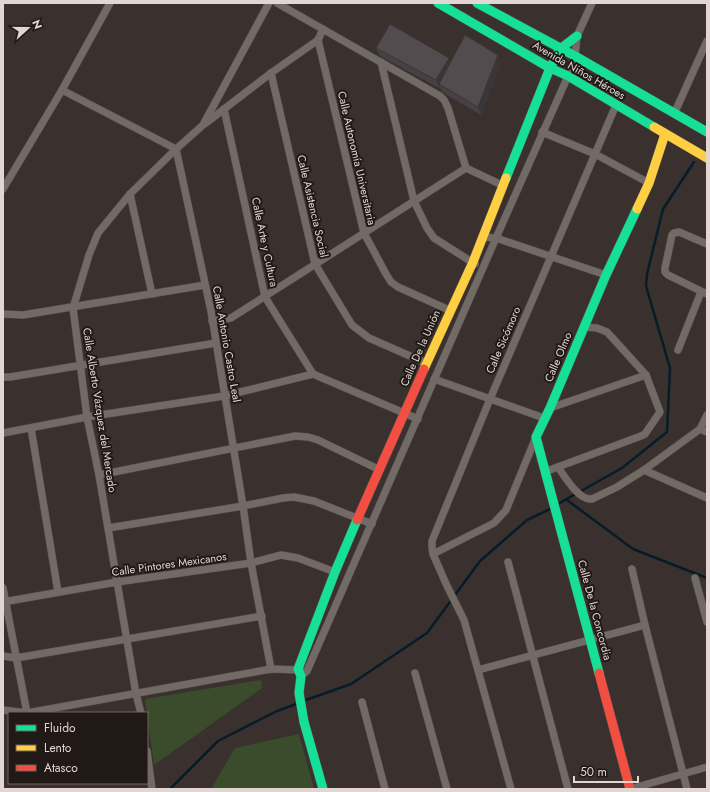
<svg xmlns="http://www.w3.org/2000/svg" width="710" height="792" font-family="Jost,sans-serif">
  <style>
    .green { fill: #3a4c2b }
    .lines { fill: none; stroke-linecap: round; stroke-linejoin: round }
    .stream { stroke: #051c29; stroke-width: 2.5 }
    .street-casing { stroke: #57504c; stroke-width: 8 }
    .fast-casing { stroke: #57504c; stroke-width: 10 }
    .slow-casing { stroke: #57504c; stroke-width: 10 }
    .jam-casing { stroke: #57504c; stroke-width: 10 }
    .street { stroke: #716a65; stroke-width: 7 }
    .fast { stroke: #16e098; stroke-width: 9 }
    .slow { stroke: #ffcf43; stroke-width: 9 }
    .jam { stroke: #f24e42; stroke-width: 9 }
    .wall { fill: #474143 }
    .shaded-wall { fill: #3a3537 }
    .building { fill: #534c4e; stroke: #3a3537 }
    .labels { text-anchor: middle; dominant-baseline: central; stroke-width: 4; stroke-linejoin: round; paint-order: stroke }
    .street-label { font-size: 11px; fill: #e1d6d1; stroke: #211916 }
  </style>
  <rect width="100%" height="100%" fill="#3a312e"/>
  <g class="green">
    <path d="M261,680L262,688L154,765L145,699Z"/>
    <path d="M299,734L314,789H211L235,748Z"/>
  </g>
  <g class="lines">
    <g class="stream">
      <path d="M567,500L633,549L707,578"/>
      <path d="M556,505L622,468L667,432L670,368L646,286L647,274L663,209L694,162"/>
      <path d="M303,701L351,684L427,633L480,561L527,520L552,508"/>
      <path d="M170,789L218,741L277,711L299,703"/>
    </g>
    <defs>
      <g id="street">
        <path d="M277,3L440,96L444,100L448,108L466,168L504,186"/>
        <path d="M318,40L364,233L386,274L391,282L398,287L449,310"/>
        <path d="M381,62L414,201L427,228L434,238L475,264"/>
        <path d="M271,73L315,264L352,325L369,338L426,363"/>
        <path d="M62,90L176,149L211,311L243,506L251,563L271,669"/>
        <path d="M224,109L265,297L313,374L418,419"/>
        <path d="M674,114L707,41"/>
        <path d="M206,123L271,73L318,40L323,29"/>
        <path d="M542,132L595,154L649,183"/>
        <path d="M3,189L62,90L110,3"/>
        <path d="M130,194L152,294"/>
        <path d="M484,237L496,238L606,275"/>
        <path d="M707,244L679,232L674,233L672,235L665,268V272L668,275L707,294"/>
        <path d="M3,314L23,315L205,285"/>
        <path d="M212,321L231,318L466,168"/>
        <path d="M678,350L701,292"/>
        <path d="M3,377H10L216,343"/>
        <path d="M434,379L544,418"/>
        <path d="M550,408L646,375"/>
        <path d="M31,428L58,592"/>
        <path d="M700,429L707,432"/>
        <path d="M3,433L87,417L224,396L313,374"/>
        <path d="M558,467C565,477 579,501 592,499L617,487L644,470L700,429L707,415"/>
        <path d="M644,470L707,498"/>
        <path d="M547,471L641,436L645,434L660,412L646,375L618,344L607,332L597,328L584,327"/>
        <path d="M99,475L295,436L308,437L318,440L380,470"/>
        <path d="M108,528L243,506L283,498L294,497L314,501L372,524"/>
        <path d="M433,554L494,523L506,510L536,437"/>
        <path d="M508,562L568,789"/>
        <path d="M632,569L645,625L687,789"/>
        <path d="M695,578L707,622"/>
        <path d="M3,588L27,713"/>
        <path d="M3,602L117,582L251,563L281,555L298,558L335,572"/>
        <path d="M3,656L16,658L262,616"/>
        <path d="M478,670L645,625"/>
        <path d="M415,673L447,789"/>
        <path d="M301,676L307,671L496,238L568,76L575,56L577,36L592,3"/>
        <path d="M362,702L385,789"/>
        <path d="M3,710L27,713L271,669L301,670"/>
        <path d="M141,713L136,694L99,475L87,417L73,308L89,255L98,233L130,194L176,149L203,125L269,3"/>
        <path d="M147,751L152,789"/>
        <path d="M511,789L464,620L447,586L433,554L432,547V541L490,399L616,105"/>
        <path d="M630,789L707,767"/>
      </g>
      <g id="fast">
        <path d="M438,3L550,68L568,76L654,127"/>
        <path d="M477,3L575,56L707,132"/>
        <path d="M506,178L550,68L560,49L577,36"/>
        <path d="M599,673L536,437L550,408L606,275L637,209"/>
        <path d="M323,789L304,722L299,693L301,676L298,669L335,572L357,520"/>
      </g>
      <g id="slow">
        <path d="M654,127L707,158"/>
        <path d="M637,209L649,183L665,134"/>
        <path d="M424,369L473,262L506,178"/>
      </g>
      <g id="jam">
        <path d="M357,520L424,369"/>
        <path d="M599,673L630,789"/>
      </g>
    </defs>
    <use href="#street" class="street-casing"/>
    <use href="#fast" class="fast-casing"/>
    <use href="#slow" class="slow-casing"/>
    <use href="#jam" class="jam-casing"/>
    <use href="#street" class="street"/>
    <use href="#fast" class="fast"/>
    <use href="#slow" class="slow"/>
    <use href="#jam" class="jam"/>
  </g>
  <path class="wall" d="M376,48L450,62L498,55L501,63L481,115L442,92L440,87L439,88L380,56Z"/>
  <g class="shaded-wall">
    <path d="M498,55L501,63L481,115L478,107Z"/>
    <path d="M449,58L452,66L439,84L440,87L439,88L436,80Z"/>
  </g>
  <g class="building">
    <path d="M390,24L449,58L436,80L376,48Z"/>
    <path d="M465,35L498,55L478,107L439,84Z"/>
  </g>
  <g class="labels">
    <g class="street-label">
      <text transform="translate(579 70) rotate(30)">Avenida Niños Héroes</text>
      <text transform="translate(357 158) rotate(77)">Calle Autonomía Universitaria</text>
      <text transform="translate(313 206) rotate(77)">Calle Asistencia Social</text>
      <text transform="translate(265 242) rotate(78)">Calle Arte y Cultura</text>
      <text transform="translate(503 340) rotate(-67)">Calle Sicómoro</text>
      <text transform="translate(227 344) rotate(80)">Calle Antonio Castro Leal</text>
      <text transform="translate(420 348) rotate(-66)">Calle De la Unión</text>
      <text transform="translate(558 357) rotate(-67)">Calle Olmo</text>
      <text transform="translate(100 410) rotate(81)">Calle Alberto Vázquez del Mercado</text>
      <text transform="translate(169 564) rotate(-8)">Calle Pintores Mexicanos</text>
      <text transform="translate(595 610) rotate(75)">Calle De la Concordia</text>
    </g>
  </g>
  <rect width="710" height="792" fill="none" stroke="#e1d6d1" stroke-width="8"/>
  <rect x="8" y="712" width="140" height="72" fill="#211916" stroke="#6e6561"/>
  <rect x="16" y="725" width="20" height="6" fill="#16e098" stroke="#6e6561"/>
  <text x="44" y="732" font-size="12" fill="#e1d6d1">Fluido</text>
  <rect x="16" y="745" width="20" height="6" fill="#ffcf43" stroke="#6e6561"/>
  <text x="44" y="752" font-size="12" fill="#e1d6d1">Lento</text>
  <rect x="16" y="765" width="20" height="6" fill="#f24e42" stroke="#6e6561"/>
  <text x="44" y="772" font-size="12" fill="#e1d6d1">Atasco</text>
  <g transform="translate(28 28) rotate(69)" stroke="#211916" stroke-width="3" paint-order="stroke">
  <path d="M0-3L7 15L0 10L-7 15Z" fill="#e1d6d1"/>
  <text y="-6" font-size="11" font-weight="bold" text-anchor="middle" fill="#e1d6d1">N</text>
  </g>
  <path d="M574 776v6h64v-6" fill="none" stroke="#e1d6d1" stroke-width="2"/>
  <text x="580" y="776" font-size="12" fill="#e1d6d1" stroke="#211916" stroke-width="3" paint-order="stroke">50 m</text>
</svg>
